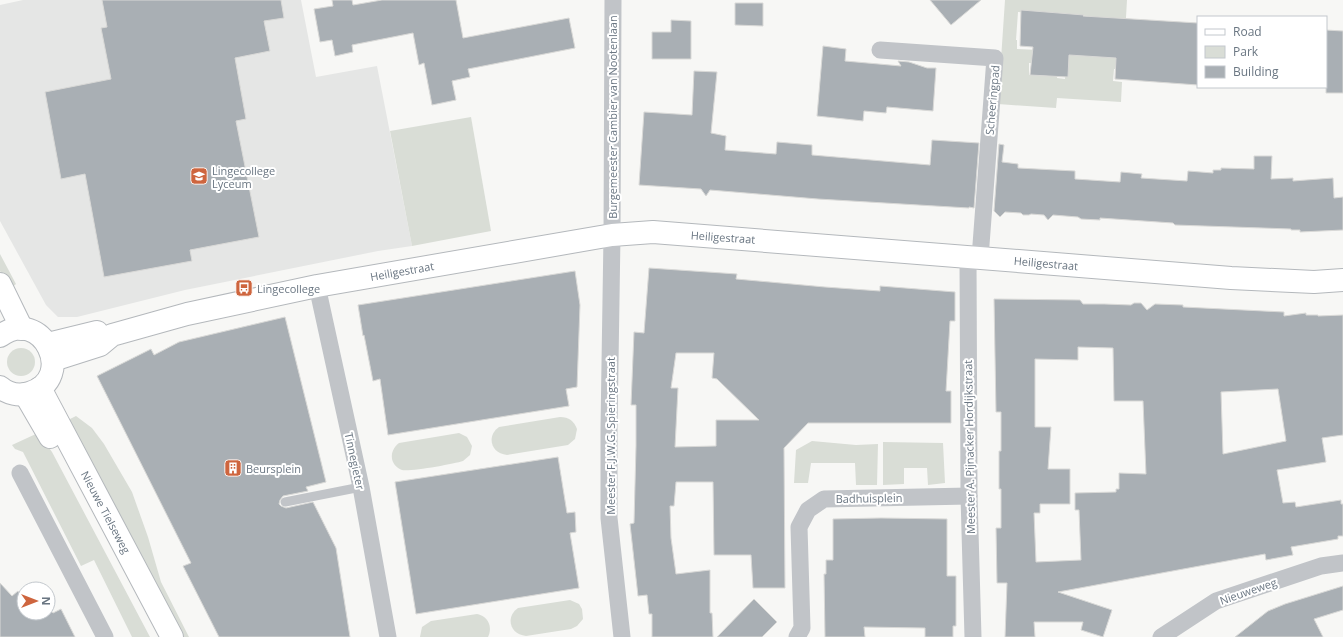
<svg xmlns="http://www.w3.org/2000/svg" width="1343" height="637" font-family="'Open Sans',sans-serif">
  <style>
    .built { fill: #e5e6e5 }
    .green { fill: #d9ddd6; fill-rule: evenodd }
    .building { fill: #a9afb4; stroke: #d9d9d7; fill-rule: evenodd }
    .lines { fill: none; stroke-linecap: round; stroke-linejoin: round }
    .secondary-casing { stroke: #b4b8bc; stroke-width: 24 }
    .lane { stroke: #c1c4c8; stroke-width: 9 }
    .street { stroke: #c1c4c8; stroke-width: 17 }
    .secondary { stroke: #fff; stroke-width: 22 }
    .labels { text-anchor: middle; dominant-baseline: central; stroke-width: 4; stroke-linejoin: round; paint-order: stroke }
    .street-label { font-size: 11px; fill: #6a7682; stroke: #fff }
    .poi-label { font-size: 11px; fill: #6a7682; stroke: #fff; text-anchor: start }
  </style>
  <rect width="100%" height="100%" fill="#f7f7f5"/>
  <path class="built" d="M23,0H301L316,77L377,66L412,246L378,251L185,290L77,317H58L46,305L0,221V5Z"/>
  <g class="green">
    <path d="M1005,0H1127L1123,69H1114L1113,81L1122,82L1121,102L1057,98L1056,108L998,104ZM1018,12L1088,16L1087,44L1039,50L1017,49V40H1016ZM1029,63L1048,64L1047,76L1029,75ZM1058,65H1066L1065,79L1057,78Z"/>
    <path d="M471,117L491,231L412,246L390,131Z"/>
    <path d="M0,254L16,284L10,289L0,271Z"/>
    <circle cx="21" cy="362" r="14"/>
    <path d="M76,416L92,428L104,444L132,492L148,537L161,582L189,637H179L66,421Z"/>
    <path d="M560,417C569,417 574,421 577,429L575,439L568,445L507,455C491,454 486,436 499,427Z"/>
    <path d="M38,433L52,452L150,637H132L94,560L81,566L23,452L15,449L12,445Z"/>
    <path d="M459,433L467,437L472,446L470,455L463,461C454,464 409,472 402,470C397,468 393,464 392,459C391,452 394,447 399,443Z"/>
    <path d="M812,441L856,445L878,444L877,485H856L855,463H811L808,483H794L796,450Z"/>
    <path d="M883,442L943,443L945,483L928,485L927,468H904V484L883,485Z"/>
    <path d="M570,600L579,604L582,609L583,619L577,626L571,629L526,636C510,635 505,617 518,608Z"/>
    <path d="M477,614C488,616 493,627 488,637H420L422,627L431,621Z"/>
  </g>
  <g class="building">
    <path d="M102,0H281L284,18L264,21L270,51L235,58L246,119L236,121L259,237L190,250L192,261L104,277L85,174L61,179L45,92L111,79L101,28L107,27Z"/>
    <path d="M332,0H352L353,5L382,0H456L463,38L569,18L575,48L468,69L470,77L452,81L456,100L432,105L424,63L419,65L413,33L352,45L353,52L335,56L332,40L320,42L314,9L333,6Z"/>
    <path d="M930,0H981L951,25Z"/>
    <path d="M735,3H763V26L735,25Z"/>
    <path d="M1021,10L1084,15L1083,16L1198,23V85L1115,79L1116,58L1069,55L1068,77L1030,75L1033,47L1020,46Z"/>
    <path d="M671,20L691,21V59H652V32H671Z"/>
    <path d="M1326,30L1343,31V93H1326Z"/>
    <path d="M823,46L846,49L845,61L901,66L898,61L909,62L927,68H936L933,111L887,107L886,113L864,111L863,121L817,116Z"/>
    <path d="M694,71L717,72L711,133L726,136L725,150L776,154L777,142L812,145V155L930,165L932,140L979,143L974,208L969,207V208L818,199L710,190L706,196L701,189L639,185L644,112L692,115Z"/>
    <path d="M999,144L1004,145L1002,162L1018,164V168L1075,171V179L1120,182L1121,172L1142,174L1141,178L1187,181L1188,171L1213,173V170H1221V168L1254,169V156H1272L1271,179L1293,178V181L1333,178L1334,198L1343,197V230L1300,232V230H1291V229L1175,225L1173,223L1100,218V220L1081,219L1078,217L1053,215L1048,220L1044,215L1031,214L1029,215H1023L1021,213L1005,212L1000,217L994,211Z"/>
    <path d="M649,268L737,274L736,279L825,287L880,291V286L955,292V321H950L946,391H951V423H808L784,448L785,588H753L751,555H714L713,482H676L674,506H670L671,538L676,574L710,570V613H712L713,637H652V614H649L647,595L638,596L630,524L634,523L636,446V405H631L634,332L644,333ZM676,353H714L712,378L717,379L759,420H716V446L675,447L678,388H671Z"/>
    <path d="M575,271L580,305L577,387L566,389L569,406L388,435L380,379L373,381L364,335L363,336L358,305Z"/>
    <path d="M994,299L1080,300L1083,304H1104L1131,305L1134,303H1141L1147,310L1155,304L1183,305V307L1284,312V316L1306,313V315H1318V316L1343,315V435L1322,438L1326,462L1277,470L1283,503L1295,502L1296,507L1341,500V504H1343V536H1338V539L1291,547L1293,555L1266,560L1265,554L1058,592L1112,610L1103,637L1081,630L1083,622H1034L1035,637H1005L1007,583H997L996,528H1001V489H999V451H1001V412H996ZM1078,347L1113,348L1114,401H1143L1146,474L1119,473V489H1116V492L1075,493V510H1079L1081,560L1036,562L1034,513H1040V504H1070V469H1048L1051,427H1035V359L1078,360ZM1278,389L1286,441L1223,454L1221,392Z"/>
    <path d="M285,317L326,482L306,487L308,491L283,496L280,500L279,504L281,506L286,508L313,502L336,548L350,637H219L183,566L191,563L97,376L151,349L154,355L179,342Z"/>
    <path d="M558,457L567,513L575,512L576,532L570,533L579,588L416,614L395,482Z"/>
    <path d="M881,518L947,519V576H956V626H953V637H925V628L864,627L865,637H825L824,574H826V560H833V519Z"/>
    <path d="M0,583L12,596L18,591L20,594L24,591V613H48V608L53,613L61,609L75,637H0Z"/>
    <path d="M1343,586V610L1314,619L1323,637H1235L1268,611L1285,604Z"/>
    <path d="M754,599L777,622L762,637H717Z"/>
  </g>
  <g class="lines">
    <defs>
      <g id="secondary">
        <path d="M0,284L22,329"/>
        <path d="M0,336C42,305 78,379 29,393C19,396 8,394 0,387"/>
        <path d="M48,344L97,332"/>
        <path d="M53,360L100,345L112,335L187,314L317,286L612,235L653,232L1231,278L1314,282L1343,280"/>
        <path d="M40,388L172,637"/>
        <path d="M25,394L50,437"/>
      </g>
    </defs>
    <use href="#secondary" class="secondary-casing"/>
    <path class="lane" d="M285,502L361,487"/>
    <g class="street">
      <path d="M613,0L612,235L609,428V518L622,637"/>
      <path d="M880,50L995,58L980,258"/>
      <path d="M968,257L969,496L973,637"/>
      <path d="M317,286L361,487L388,637"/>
      <path d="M20,473L105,637"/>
      <path d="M797,637L802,628L799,527L808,510L824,499L969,496"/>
      <path d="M1161,637L1216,601L1321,566L1343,563"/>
    </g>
    <use href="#secondary" class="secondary"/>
  </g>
  <defs>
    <symbol id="school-square" viewBox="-11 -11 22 22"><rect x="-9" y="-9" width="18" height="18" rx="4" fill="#ce653e" stroke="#fff"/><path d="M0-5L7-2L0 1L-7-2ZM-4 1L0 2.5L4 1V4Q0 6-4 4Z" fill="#fff"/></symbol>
    <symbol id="bus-square" viewBox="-11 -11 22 22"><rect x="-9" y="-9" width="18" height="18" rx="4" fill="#ce653e" stroke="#fff"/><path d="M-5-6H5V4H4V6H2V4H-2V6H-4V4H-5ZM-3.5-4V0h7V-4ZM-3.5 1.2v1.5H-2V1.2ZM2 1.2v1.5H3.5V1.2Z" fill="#fff"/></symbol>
    <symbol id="building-square" viewBox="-11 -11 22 22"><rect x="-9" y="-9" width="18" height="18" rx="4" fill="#ce653e" stroke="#fff"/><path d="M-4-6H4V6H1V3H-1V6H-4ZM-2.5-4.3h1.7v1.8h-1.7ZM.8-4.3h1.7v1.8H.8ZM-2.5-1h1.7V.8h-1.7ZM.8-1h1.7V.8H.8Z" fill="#fff"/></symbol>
  </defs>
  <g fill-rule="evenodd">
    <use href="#school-square" x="189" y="166" width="20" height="20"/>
    <use href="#bus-square" x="234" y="278" width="20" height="20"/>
    <use href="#building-square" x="223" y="458" width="20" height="20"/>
  </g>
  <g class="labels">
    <g class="street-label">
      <text transform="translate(992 100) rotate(-85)">Scheeringpad</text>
      <text transform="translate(612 117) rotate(-90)">Burgemeester Cambier van Nootenlaan</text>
      <text transform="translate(723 237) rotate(4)">Heiligestraat</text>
      <text transform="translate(1046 263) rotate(5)">Heiligestraat</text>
      <text transform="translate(402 271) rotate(-10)">Heiligestraat</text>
      <text transform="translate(610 436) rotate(-90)">Meester F.J.W.G. Spieringstraat</text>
      <text transform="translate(969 447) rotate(-91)">Meester A. Pijnacker Hordijkstraat</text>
      <text transform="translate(355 461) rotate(78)">Tinnegieter</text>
      <text transform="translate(869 498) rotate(-1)">Badhuisplein</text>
      <text transform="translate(106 512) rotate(62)">Nieuwe Tielseweg</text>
      <text transform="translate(1248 591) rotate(-19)">Nieuweweg</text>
    </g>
    <g class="poi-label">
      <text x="212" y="170">Lingecollege<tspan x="212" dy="13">Lyceum</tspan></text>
      <text x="257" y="288">Lingecollege</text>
      <text x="246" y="468">Beursplein</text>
    </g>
  </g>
  <rect x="1197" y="16" width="130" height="72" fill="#ffffff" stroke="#c3c8cd"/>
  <rect x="1205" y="29" width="20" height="6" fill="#ffffff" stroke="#c3c8cd"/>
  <text x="1233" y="36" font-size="12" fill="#6a7682">Road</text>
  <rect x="1205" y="46" width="20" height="12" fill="#d9ddd6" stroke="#c3c8cd"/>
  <text x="1233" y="56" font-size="12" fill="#6a7682">Park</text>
  <rect x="1205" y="66" width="20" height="12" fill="#a9afb4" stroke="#c3c8cd"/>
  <text x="1233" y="76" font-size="12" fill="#6a7682">Building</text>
  <g transform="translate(36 601) rotate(90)"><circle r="19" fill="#ffffff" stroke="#c3c8cd"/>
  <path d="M0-3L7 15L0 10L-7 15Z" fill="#ce653e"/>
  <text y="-6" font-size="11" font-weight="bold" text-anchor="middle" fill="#6a7682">N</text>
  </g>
</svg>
